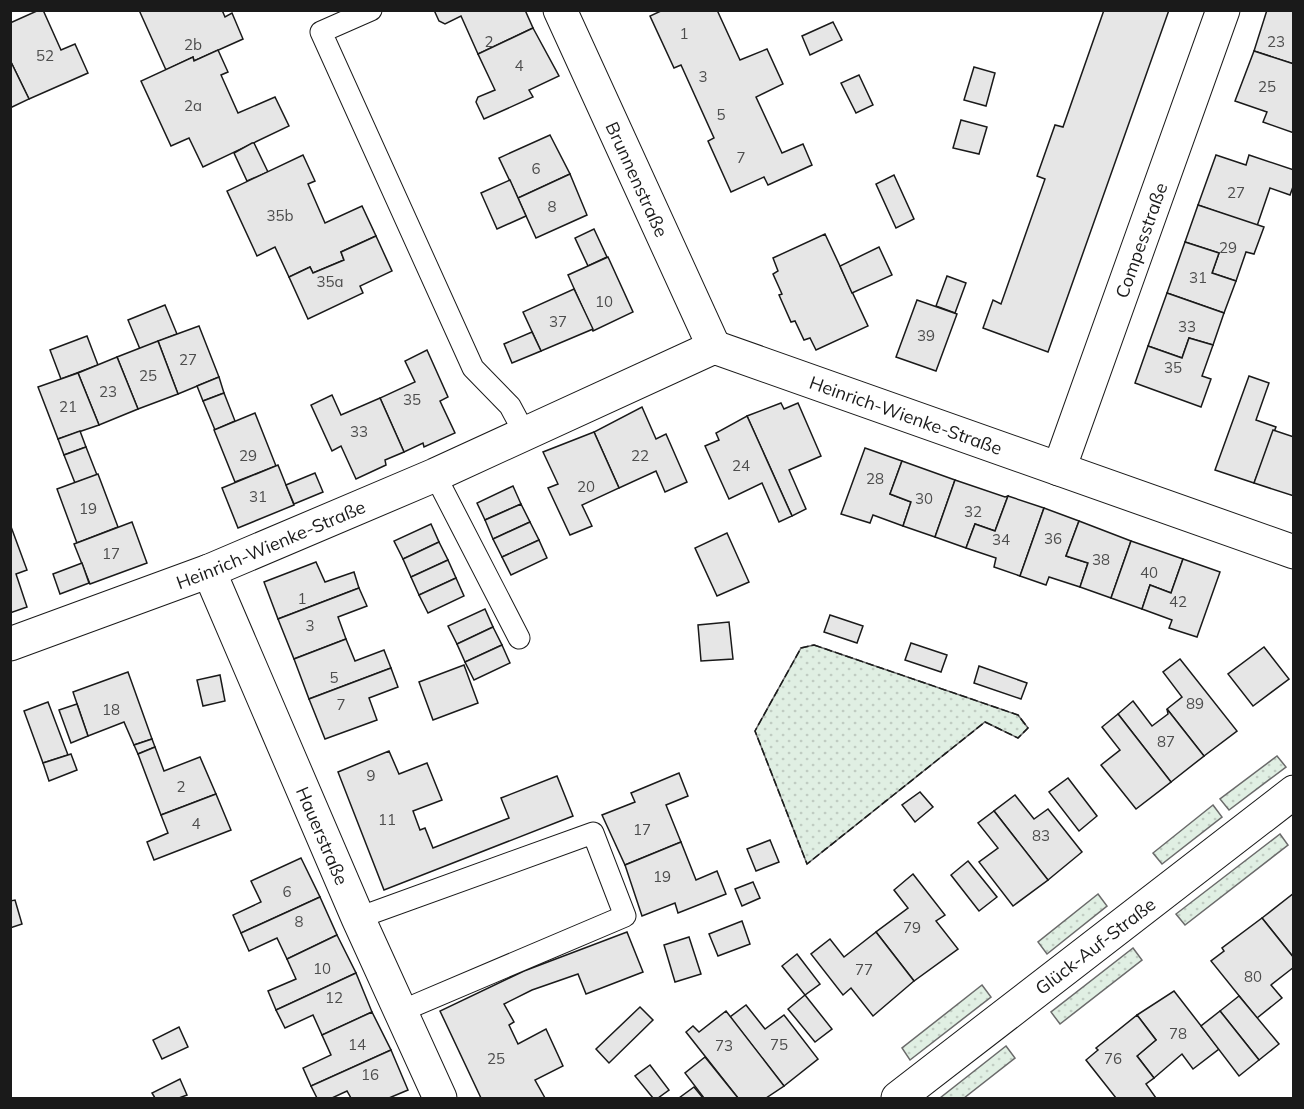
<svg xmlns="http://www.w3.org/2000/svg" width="1304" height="1109" font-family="Mulish,sans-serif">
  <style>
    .green { fill: url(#green-dots); stroke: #6a6a6a; stroke-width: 1.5 }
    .building { fill: #e6e6e6; stroke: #1a1a1a; stroke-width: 1.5 }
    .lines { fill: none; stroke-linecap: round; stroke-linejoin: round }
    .lane-casing { stroke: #1a1a1a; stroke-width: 23 }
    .street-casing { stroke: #1a1a1a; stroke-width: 35 }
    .lane { stroke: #fff; stroke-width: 21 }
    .street { stroke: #fff; stroke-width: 33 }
    .fence { stroke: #1a1a1a; stroke-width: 1.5; stroke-dasharray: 8 3; stroke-linecap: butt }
    .labels { text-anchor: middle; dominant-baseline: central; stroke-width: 4.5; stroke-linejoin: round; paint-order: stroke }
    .number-label { font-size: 15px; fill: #4d4d4d }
    .street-label { font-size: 18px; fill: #1a1a1a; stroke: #fff }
  </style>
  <defs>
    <pattern id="green-dots" width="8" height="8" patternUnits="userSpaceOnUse" patternTransform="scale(1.5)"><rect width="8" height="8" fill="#e0efe3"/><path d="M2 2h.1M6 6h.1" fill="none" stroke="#c0ccc2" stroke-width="1.8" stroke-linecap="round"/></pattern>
  </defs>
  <rect width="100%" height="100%" fill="#fff"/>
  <g class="green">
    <path d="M814,645L1018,715L1028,728L1018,738L985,722L807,864L755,731L801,648Z"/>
    <path d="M1277,756L1286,767L1229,810L1220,799Z"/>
    <path d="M1213,805L1222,817L1162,864L1153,853Z"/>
    <path d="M1280,834L1288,845L1185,925L1176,914Z"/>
    <path d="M1098,894L1107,906L1047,954L1038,942Z"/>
    <path d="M1133,948L1142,960L1060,1024L1051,1012Z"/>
    <path d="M982,985L991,997L910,1060L902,1048Z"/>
    <path d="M1006,1046L1015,1058L964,1098H940Z"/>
  </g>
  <g class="building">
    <path d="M39,10H43L61,50L75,44L88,73L29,99L10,60V23Z"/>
    <path d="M139,10H222L225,17L232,13L243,39L194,61L193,57L166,70Z"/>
    <path d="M434,10H525L533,28L478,54L461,16L445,24L439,21Z"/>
    <path d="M663,10H717L740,60L767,49L783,84L756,97L782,153L803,144L812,165L768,185L764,177L731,192L708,141L714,138L681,65L674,68L650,16Z"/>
    <path d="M1104,10H1169L1048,352L983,328L993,300L1001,304L1045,179L1037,176L1055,125L1063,127Z"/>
    <path d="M1267,10H1294V64L1254,51Z"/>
    <path d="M833,22L842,40L810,55L802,36Z"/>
    <path d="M533,28L559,76L529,90L533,97L484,119L476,102L478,97L495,90L478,54Z"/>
    <path d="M218,50L228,72L221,75L238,113L275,97L289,126L203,167L189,138L171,146L141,81L193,57L194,61Z"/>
    <path d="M1254,51L1294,64V133L1263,122L1267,112L1235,101Z"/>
    <path d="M10,60L29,99L10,108Z"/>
    <path d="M974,67L995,73L986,106L964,100Z"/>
    <path d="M859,75L873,105L856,113L841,83Z"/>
    <path d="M961,120L987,127L979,154L953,148Z"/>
    <path d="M550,135L570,174L518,198L499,158Z"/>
    <path d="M252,143H254L268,172L247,181L234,153Z"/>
    <path d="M303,155L315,181L308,184L325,223L362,206L376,236L341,252L344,260L313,273L310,267L289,277L275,247L257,256L227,191Z"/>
    <path d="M1216,155L1246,165L1249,155L1294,170V184L1290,195L1270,188L1257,226L1198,205Z"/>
    <path d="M570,174L587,215L536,238L518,198Z"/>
    <path d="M894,175L914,219L896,228L876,184Z"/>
    <path d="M510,180L526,216L497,229L481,193Z"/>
    <path d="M1198,205L1264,227L1254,254L1246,252L1236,281L1212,273L1219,253L1185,242Z"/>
    <path d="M594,229L607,257L588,266L575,238Z"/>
    <path d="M825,234L868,326L816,350L810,338L804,340L795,321L791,322L779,295L782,294L773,274L778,271L773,258Z"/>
    <path d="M376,236L392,271L360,286L363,293L308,319L289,277L310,267L313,273L344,260L341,252Z"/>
    <path d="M1185,242L1219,253L1212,273L1236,281L1224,313L1167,293Z"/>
    <path d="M879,247L892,275L852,293L840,266Z"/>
    <path d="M608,257L633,312L593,331L568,275Z"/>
    <path d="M947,276L966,283L955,313L936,306Z"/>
    <path d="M574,289L593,329L541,351L523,312Z"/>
    <path d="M1167,293L1224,313L1213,345L1189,338L1182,358L1148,346Z"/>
    <path d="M917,300L957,314L936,371L896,357Z"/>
    <path d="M165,305L177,334L140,349L128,320Z"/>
    <path d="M199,326L219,377L178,394L158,341Z"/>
    <path d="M532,332L541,351L512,363L504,344Z"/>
    <path d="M87,336L98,365L61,379L50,350Z"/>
    <path d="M1189,338L1213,345L1202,376L1211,379L1201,407L1135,383L1148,346L1182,358Z"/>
    <path d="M158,341L178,394L138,409L117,357Z"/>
    <path d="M427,350L448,397L440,401L455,433L424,447L423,443L404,452L380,398L415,382L405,361Z"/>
    <path d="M117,357L138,409L99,425L78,373Z"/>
    <path d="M78,373L99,425L58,439L38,387Z"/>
    <path d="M1249,376L1269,383L1256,420L1276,427L1254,483L1215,470Z"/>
    <path d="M219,377L224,393L203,401L197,386Z"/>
    <path d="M224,393L235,421L215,430L203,401Z"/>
    <path d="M332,395L341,415L380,398L404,452L385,460L386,465L356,479L341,446L332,451L311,405Z"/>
    <path d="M781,403L784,409L798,403L821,456L789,470L806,509L792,516L747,416Z"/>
    <path d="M642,407L656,439L666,434L687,482L665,492L656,471L619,488L594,432Z"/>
    <path d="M255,413L276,466L235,482L214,430Z"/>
    <path d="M747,416L792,516L779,522L762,483L729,499L705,446L719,440L716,433Z"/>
    <path d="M1273,430L1294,437V496L1254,483Z"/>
    <path d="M80,431L86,447L64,455L58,439Z"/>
    <path d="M594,432L619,488L582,505L592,526L570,535L548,488L558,484L543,452Z"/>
    <path d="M86,447L97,475L75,483L64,455Z"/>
    <path d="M865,448L902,461L890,494L911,502L903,526L873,515L870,523L841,514Z"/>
    <path d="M902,461L955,480L935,537L903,526L911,502L890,494Z"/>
    <path d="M278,465L294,505L238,528L222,488Z"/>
    <path d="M315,473L323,492L294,504L286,485Z"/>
    <path d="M98,474L118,527L77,543L57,489Z"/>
    <path d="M955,480L1005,497L1008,496L995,531L975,524L966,548L935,537Z"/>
    <path d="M513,486L521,504L485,520L477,503Z"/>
    <path d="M1008,496L1044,508L1020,576L994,567L996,558L966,548L975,524L995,531Z"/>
    <path d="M521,504L530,522L493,539L485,520Z"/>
    <path d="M1044,508L1079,521L1066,556L1088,563L1080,587L1049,577L1046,585L1020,576Z"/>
    <path d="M1079,521L1131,541L1111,598L1080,587L1088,563L1066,556Z"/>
    <path d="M132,522L147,563L90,584L74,544Z"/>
    <path d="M530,522L539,540L502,557L493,539Z"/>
    <path d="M10,524L27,570L16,574L27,607L10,613Z"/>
    <path d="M431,524L439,542L403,559L394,541Z"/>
    <path d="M727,533L749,582L717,596L695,548Z"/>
    <path d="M539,540L547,558L511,575L502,557Z"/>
    <path d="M1131,541L1183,559L1171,593L1150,585L1142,609L1111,598Z"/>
    <path d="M439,542L448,560L411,577L403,559Z"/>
    <path d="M1183,559L1220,572L1197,637L1169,628L1172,620L1142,609L1150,585L1171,593Z"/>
    <path d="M448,560L456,578L419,595L411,577Z"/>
    <path d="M316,562L325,582L354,572L359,588L278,619L264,582Z"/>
    <path d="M82,563L89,583L60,594L53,574Z"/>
    <path d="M456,578L464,596L428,613L419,595Z"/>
    <path d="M359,588L367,606L338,617L346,639L294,659L278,619Z"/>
    <path d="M485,609L493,627L457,644L448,626Z"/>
    <path d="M830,615L863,626L857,643L824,632Z"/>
    <path d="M729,622L733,659L701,661L698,625Z"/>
    <path d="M493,627L502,645L465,662L457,644Z"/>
    <path d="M346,639L355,661L384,650L391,668L309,699L294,659Z"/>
    <path d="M911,643L947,655L941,672L905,660Z"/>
    <path d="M502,645L510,663L474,680L465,662Z"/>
    <path d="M1264,647L1289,679L1253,706L1228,674Z"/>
    <path d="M1180,659L1237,731L1204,756L1167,709L1182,697L1163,672Z"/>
    <path d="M464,665L478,703L433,720L419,682Z"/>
    <path d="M979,666L1027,683L1021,699L974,683Z"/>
    <path d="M391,668L398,687L369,698L377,720L325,739L309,699Z"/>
    <path d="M128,672L152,739L134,745L124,722L88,736L73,692Z"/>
    <path d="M220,675L225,701L203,706L197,680Z"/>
    <path d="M1133,701L1152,726L1168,714L1167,709L1204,756L1171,782L1118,714Z"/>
    <path d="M48,702L68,755L43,763L24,711Z"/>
    <path d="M77,704L88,736L71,743L59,710Z"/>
    <path d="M1118,714L1171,782L1136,809L1101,765L1120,750L1102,727Z"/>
    <path d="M152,739L155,747L138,754L134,745Z"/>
    <path d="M155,747L164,771L200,757L216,794L161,815L138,754Z"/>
    <path d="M389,751L399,774L427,763L442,800L413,811L420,830L425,828L433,848L509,818L501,798L557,776L573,816L384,890L338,772Z"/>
    <path d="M71,754L77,770L49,781L43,763Z"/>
    <path d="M679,773L688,796L666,805L681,842L625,865L602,815L635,802L631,793Z"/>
    <path d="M1068,778L1097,816L1079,831L1049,792Z"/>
    <path d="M920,792L933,807L915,822L902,805Z"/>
    <path d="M216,794L231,830L154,860L147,842L168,833L161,815Z"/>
    <path d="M1015,795L1034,819L1048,809L1082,852L1048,880L994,811Z"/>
    <path d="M994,811L1048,880L1013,906L979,862L998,848L978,823Z"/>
    <path d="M770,840L779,862L756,871L747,849Z"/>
    <path d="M681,842L696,880L717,871L726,894L678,913L675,903L642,916L625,865Z"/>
    <path d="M301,858L320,897L241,933L233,915L261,902L251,881Z"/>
    <path d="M968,861L997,897L979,911L951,875Z"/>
    <path d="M913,874L945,915L936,921L958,949L914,981L876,932L908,908L894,890Z"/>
    <path d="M753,882L760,898L742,906L735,889Z"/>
    <path d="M1294,893V958L1262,918Z"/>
    <path d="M320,897L337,935L287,959L277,938L249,951L241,933Z"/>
    <path d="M15,900L22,924L10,928V901Z"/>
    <path d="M1262,918L1294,958V967L1271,985L1282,998L1257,1018L1211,961L1224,951L1222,948Z"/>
    <path d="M742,921L750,944L718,956L709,934Z"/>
    <path d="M627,932L643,972L586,994L578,974L532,990L504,1004L514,1022L509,1025L518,1044L546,1029L563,1066L535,1080L545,1098H481L440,1011L524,971Z"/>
    <path d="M876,932L914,981L873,1016L851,988L843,995L811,954L830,939L844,957Z"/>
    <path d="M337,935L356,973L276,1010L268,991L296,979L287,959Z"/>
    <path d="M689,937L701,974L675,982L664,945Z"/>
    <path d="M797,954L820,984L805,995L782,966Z"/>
    <path d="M356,973L372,1012L322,1035L313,1015L285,1028L276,1010Z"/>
    <path d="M1174,991L1219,1049L1193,1069L1182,1054L1154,1078L1137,1056L1156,1040L1137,1015Z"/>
    <path d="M805,995L832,1029L815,1042L788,1009Z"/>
    <path d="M1239,996L1279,1044L1259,1060L1220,1011Z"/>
    <path d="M746,1005L765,1029L784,1015L818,1059L784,1086L730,1017Z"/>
    <path d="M640,1007L653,1020L609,1063L596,1049Z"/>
    <path d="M726,1011L784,1086L766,1098H738L686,1032L693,1026L699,1032Z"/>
    <path d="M1220,1011L1259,1060L1239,1076L1201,1026Z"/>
    <path d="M372,1012L391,1050L311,1086L303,1068L331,1055L322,1035Z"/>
    <path d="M1137,1015L1156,1040L1137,1056L1154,1078L1146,1084L1156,1098H1116L1086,1060L1098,1050L1096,1048Z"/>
    <path d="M179,1027L188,1047L162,1059L153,1040Z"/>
    <path d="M391,1050L408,1090L389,1098H351L347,1091L332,1098H317L311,1086Z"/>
    <path d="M705,1057L738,1098H704L685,1073Z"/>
    <path d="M650,1065L669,1090L658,1098H653L635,1076Z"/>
    <path d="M180,1079L187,1095L179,1098H155L152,1093Z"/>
    <path d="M694,1087L703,1098H679Z"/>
  </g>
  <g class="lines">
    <defs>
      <g id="lane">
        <path d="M371,10L321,32L473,368L510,406L525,434"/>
        <path d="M435,475L519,638"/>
        <path d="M358,918L593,833L625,916L399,1012"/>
      </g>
      <g id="street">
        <path id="s1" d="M560,10L714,347"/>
        <path id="s2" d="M1059,469L1223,10"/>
        <path id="s3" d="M209,571L358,918L440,1098"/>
        <path id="s4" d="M10,644L209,571L435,475L714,347L1294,552"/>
        <path id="s5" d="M898,1098L1294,792"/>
      </g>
    </defs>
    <use href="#lane" class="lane-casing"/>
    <use href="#street" class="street-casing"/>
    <use href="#lane" class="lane"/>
    <use href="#street" class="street"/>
    <path class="fence" d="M814,645L1018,715L1028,728L1018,738L985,722L807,864L755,731L801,648Z"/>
  </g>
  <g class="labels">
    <g class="number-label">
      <text x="684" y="33">1</text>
      <text x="489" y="41">2</text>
      <text x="1276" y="41">23</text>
      <text x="193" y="44">2b</text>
      <text x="45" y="55">52</text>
      <text x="519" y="65">4</text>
      <text x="703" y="76">3</text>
      <text x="1267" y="86">25</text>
      <text x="193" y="105">2a</text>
      <text x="721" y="114">5</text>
      <text x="741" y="157">7</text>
      <text x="536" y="168">6</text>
      <text x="1236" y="192">27</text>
      <text x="552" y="206">8</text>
      <text x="280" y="215">35b</text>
      <text x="1228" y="247">29</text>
      <text x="1198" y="277">31</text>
      <text x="330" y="281">35a</text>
      <text x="604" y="301">10</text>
      <text x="558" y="321">37</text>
      <text x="1187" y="326">33</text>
      <text x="926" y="335">39</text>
      <text x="188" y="359">27</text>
      <text x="1173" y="367">35</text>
      <text x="148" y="375">25</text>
      <text x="108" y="391">23</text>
      <text x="412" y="399">35</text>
      <text x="68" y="406">21</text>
      <text x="359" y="431">33</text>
      <text x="248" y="455">29</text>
      <text x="640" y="455">22</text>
      <text x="741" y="465">24</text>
      <text x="875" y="478">28</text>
      <text x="586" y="486">20</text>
      <text x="258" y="496">31</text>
      <text x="924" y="498">30</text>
      <text x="88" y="508">19</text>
      <text x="973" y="511">32</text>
      <text x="1053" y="538">36</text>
      <text x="1001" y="539">34</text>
      <text x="111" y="553">17</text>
      <text x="1101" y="559">38</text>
      <text x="1149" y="572">40</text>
      <text x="302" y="598">1</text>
      <text x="1178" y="601">42</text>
      <text x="310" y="625">3</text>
      <text x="334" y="677">5</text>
      <text x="1195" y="703">89</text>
      <text x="341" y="704">7</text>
      <text x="111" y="709">18</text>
      <text x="1166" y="741">87</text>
      <text x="371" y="775">9</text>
      <text x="181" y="786">2</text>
      <text x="387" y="819">11</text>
      <text x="196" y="823">4</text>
      <text x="642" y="829">17</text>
      <text x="1041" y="835">83</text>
      <text x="662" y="876">19</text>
      <text x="287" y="891">6</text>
      <text x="299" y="921">8</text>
      <text x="912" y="927">79</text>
      <text x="322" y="968">10</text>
      <text x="864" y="969">77</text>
      <text x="1253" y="976">80</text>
      <text x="334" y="997">12</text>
      <text x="1178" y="1033">78</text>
      <text x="357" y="1044">14</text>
      <text x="779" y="1044">75</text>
      <text x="724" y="1045">73</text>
      <text x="496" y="1058">25</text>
      <text x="1113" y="1058">76</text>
      <text x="370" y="1074">16</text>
    </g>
    <g class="street-label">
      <text stroke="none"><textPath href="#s1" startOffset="186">Brunnenstraße</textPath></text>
      <text stroke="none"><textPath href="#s2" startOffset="243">Compesstraße</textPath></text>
      <text stroke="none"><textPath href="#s4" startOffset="968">Heinrich-Wienke-Straße</textPath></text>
      <text stroke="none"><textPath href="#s4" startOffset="279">Heinrich-Wienke-Straße</textPath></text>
      <text stroke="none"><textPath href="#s3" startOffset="288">Hauerstraße</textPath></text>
      <text stroke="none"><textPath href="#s5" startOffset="249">Glück-Auf-Straße</textPath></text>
    </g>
  </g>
  <rect width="1304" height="1109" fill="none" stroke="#1a1a1a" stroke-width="24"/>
</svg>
